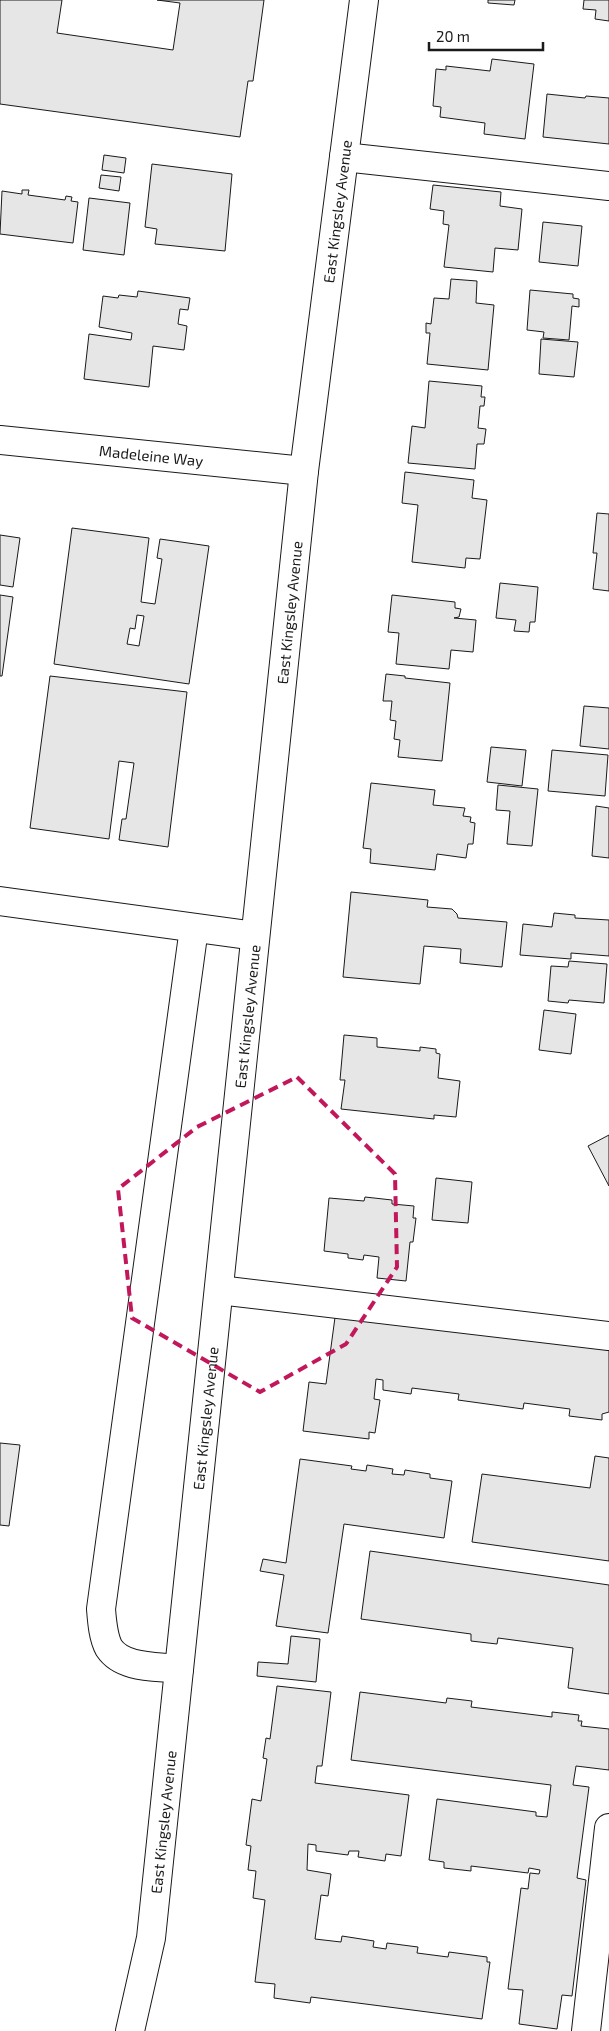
<svg xmlns="http://www.w3.org/2000/svg" width="609" height="2031" font-family="'Exo 2',sans-serif">
  <style>
    .building { fill: #e6e6e6; stroke: #1a1a1a; fill-rule: evenodd }
    .lines { fill: none; stroke-linecap: round; stroke-linejoin: round }
    .minor-casing { stroke: #1a1a1a; stroke-width: 30 }
    .minor { stroke: #fff; stroke-width: 28 }
    .marked { fill: none; stroke: #c2185b; stroke-width: 4; stroke-dasharray: 10 6; stroke-linejoin: round }
    .labels { text-anchor: middle; dominant-baseline: central; stroke-width: 4; stroke-linejoin: round; paint-order: stroke }
    .street-label { font-size: 15px; fill: #1a1a1a; stroke: #fff }
  </style>
  <rect width="100%" height="100%" fill="#fff"/>
  <g class="building">
    <path d="M0,0H62L57,33L173,50L180,3L157,0H264L253,81H248L240,137L0,104Z"/>
    <path d="M488,0H515L514,5L488,3Z"/>
    <path d="M584,0H609V21L595,19L596,10L583,9Z"/>
    <path d="M492,59L534,64L525,139L484,134L485,123L440,117L441,107L433,106L436,69L446,70V66L490,71Z"/>
    <path d="M547,94L585,98L586,96L609,98V144L543,137Z"/>
    <path d="M104,155L126,158L124,173L102,170Z"/>
    <path d="M152,164L232,174L225,251L155,244L157,229L145,227Z"/>
    <path d="M101,175L121,177L119,191L99,188Z"/>
    <path d="M433,185L501,192L500,206L522,209L518,250L495,248L493,272L444,267L449,225L443,224L444,211L430,209Z"/>
    <path d="M22,190H29L28,195L65,200L66,196L72,197L71,201L78,202L73,243L0,234L2,191L22,194Z"/>
    <path d="M89,198L130,203L124,255L83,250Z"/>
    <path d="M543,222L582,226L578,266L539,262Z"/>
    <path d="M451,279L477,281L476,303L494,305L488,370L427,364L430,333H426V323L431,324L434,298L449,299Z"/>
    <path d="M530,290L573,294V298L579,299V307L572,306L569,340L543,338L544,332L527,330Z"/>
    <path d="M138,291L190,298L188,310L180,309L178,324L187,326L184,350L153,346L149,387L84,379L89,334L131,340L132,333L99,327L103,296L118,298L119,295L137,297Z"/>
    <path d="M541,339L578,342L574,377L539,374Z"/>
    <path d="M429,381L482,386L481,397H485L484,406H480L478,428L486,429L484,444H477L475,469L408,463L412,426L425,428Z"/>
    <path d="M405,472L474,480L472,498L487,500L480,559L466,558L465,568L412,562L418,505L402,503Z"/>
    <path d="M597,513L609,514V591L593,589L597,553H593Z"/>
    <path d="M72,528L149,538L141,602L155,604L162,559L157,558L160,539L209,546L189,684L54,664ZM137,615L144,616L139,646L127,644L130,628L135,629Z"/>
    <path d="M0,535L20,538L13,587L0,585Z"/>
    <path d="M500,583L538,587L535,622H530L529,632L514,631L516,620L496,618Z"/>
    <path d="M0,595L13,597L2,676H0Z"/>
    <path d="M392,595L455,602V608L461,609L459,617L454,618L476,620L473,652L451,650L449,669L396,664L399,633L388,632Z"/>
    <path d="M386,674L405,676V678L450,683L442,761L398,757L400,740L394,739L396,721L390,720L392,701H383Z"/>
    <path d="M50,676L187,692L168,847L119,840L122,819H126L134,763L119,761L109,839L30,828Z"/>
    <path d="M584,706L609,708V749L580,746Z"/>
    <path d="M491,747L526,750L522,786L487,782Z"/>
    <path d="M552,750L608,755L605,796L548,791Z"/>
    <path d="M371,783L435,790L433,805L465,808L463,816L471,817L470,822L475,823L473,844H468L466,858L437,854L435,870L370,863L371,849L363,848Z"/>
    <path d="M498,785L538,789L532,846L507,844L510,811L496,810Z"/>
    <path d="M596,806L609,808V858L592,856Z"/>
    <path d="M351,892L428,900L427,907L452,909L457,914L458,918L507,922L502,967L460,963L461,949L424,946L420,984L343,977Z"/>
    <path d="M554,913L575,915V918L609,920V956L571,953V959L520,955L523,924L552,927Z"/>
    <path d="M569,961L607,964L604,1003L569,1000L568,1003L548,1001L551,966L568,967Z"/>
    <path d="M544,1010L576,1014L571,1054L539,1050Z"/>
    <path d="M344,1035L377,1038V1047L420,1051V1047L436,1049V1053L440,1054L438,1078L460,1081L456,1117L434,1115V1119L341,1109L345,1080H340Z"/>
    <path d="M609,1135V1186L588,1146Z"/>
    <path d="M436,1178L472,1182L468,1223L432,1220Z"/>
    <path d="M365,1197L392,1200V1204L414,1206L413,1218H416L413,1242H410L406,1281L377,1278L379,1257L364,1255L363,1260L348,1258V1254L324,1251L329,1198L364,1201Z"/>
    <path d="M336,1310L609,1346V1412L602,1414V1420L569,1416L570,1409L524,1403L523,1409L458,1400L459,1394L412,1388L411,1394L383,1390V1380L376,1379L374,1399L380,1400L375,1433L369,1432V1439L303,1431L309,1382L326,1384Z"/>
    <path d="M0,1443L20,1445L9,1526L0,1525Z"/>
    <path d="M595,1456L609,1458V1561L472,1542L482,1474L590,1488Z"/>
    <path d="M300,1459L352,1466L351,1469L366,1471L367,1465L393,1469L392,1474L404,1475L405,1470L430,1474V1478L452,1481L444,1538L344,1524L328,1633L276,1626L284,1575L260,1571L263,1559L286,1563Z"/>
    <path d="M370,1551L609,1585V1694L568,1688L573,1648L498,1638L497,1644L471,1641V1634L361,1619Z"/>
    <path d="M291,1636L320,1639L316,1682L257,1676L258,1662L288,1664Z"/>
    <path d="M277,1686L331,1692L322,1766H317L315,1783L409,1795L401,1856L386,1854L385,1861L358,1857L359,1851H349L348,1855L316,1851V1845L308,1844L307,1870L331,1874L328,1896L321,1895L315,1939L341,1942L342,1936L374,1941L373,1947L386,1949L387,1943L418,1947L417,1953L448,1957L449,1952L487,1957V1962H490L482,2019L311,1997L310,2003L274,1998L275,1984L255,1982L265,1900L253,1898L256,1871L248,1870L251,1846L246,1845L252,1799L261,1801L267,1759L263,1758L266,1738L270,1739Z"/>
    <path d="M360,1692L446,1703L447,1698L472,1701L471,1707L552,1717V1712L579,1715L578,1721H582L581,1726L609,1729V1770L576,1766L573,1785L589,1787L577,1878L586,1880L572,1996L562,1995L557,2029L519,2024L523,1990L508,1989L521,1888L528,1889L530,1873L539,1874L540,1870L529,1868L528,1873L471,1866V1871L444,1868V1862L429,1860L437,1799L536,1812V1816L547,1817L551,1785L351,1760Z"/>
  </g>
  <g class="lines">
    <defs>
      <g id="minor">
        <path d="M344,157L609,186"/>
        <path id="s1" d="M0,440L304,471"/>
        <path d="M0,901L255,936"/>
        <path d="M219,1290L609,1336"/>
        <path d="M179,1669C157,1666 123,1669 109,1648C103,1637 102,1621 101,1609L194,928"/>
        <path id="s2" d="M130,2031L151,1938L304,471L364,0"/>
        <path d="M586,2031L609,1828"/>
      </g>
    </defs>
    <use href="#minor" class="minor-casing"/>
    <use href="#minor" class="minor"/>
  </g>
  <path class="marked" d="M297,1077L395,1174L397,1267L346,1344L260,1392L132,1318L118,1189L197,1127Z"/>
  <g class="labels">
    <g class="street-label">
      <text stroke="none"><textPath href="#s2" startOffset="1832">East Kingsley Avenue</textPath></text>
      <text stroke="none"><textPath href="#s1" startOffset="152">Madeleine Way</textPath></text>
      <text stroke="none"><textPath href="#s2" startOffset="1428">East Kingsley Avenue</textPath></text>
      <text stroke="none"><textPath href="#s2" startOffset="1022">East Kingsley Avenue</textPath></text>
      <text stroke="none"><textPath href="#s2" startOffset="618">East Kingsley Avenue</textPath></text>
      <text stroke="none"><textPath href="#s2" startOffset="212">East Kingsley Avenue</textPath></text>
    </g>
  </g>
  <path d="M429 42v8h114v-8" fill="none" stroke="#1a1a1a" stroke-width="2.5"/>
  <text x="436" y="42" font-size="15" fill="#1a1a1a" stroke="#ffffff" stroke-width="4" paint-order="stroke">20 m</text>
</svg>
